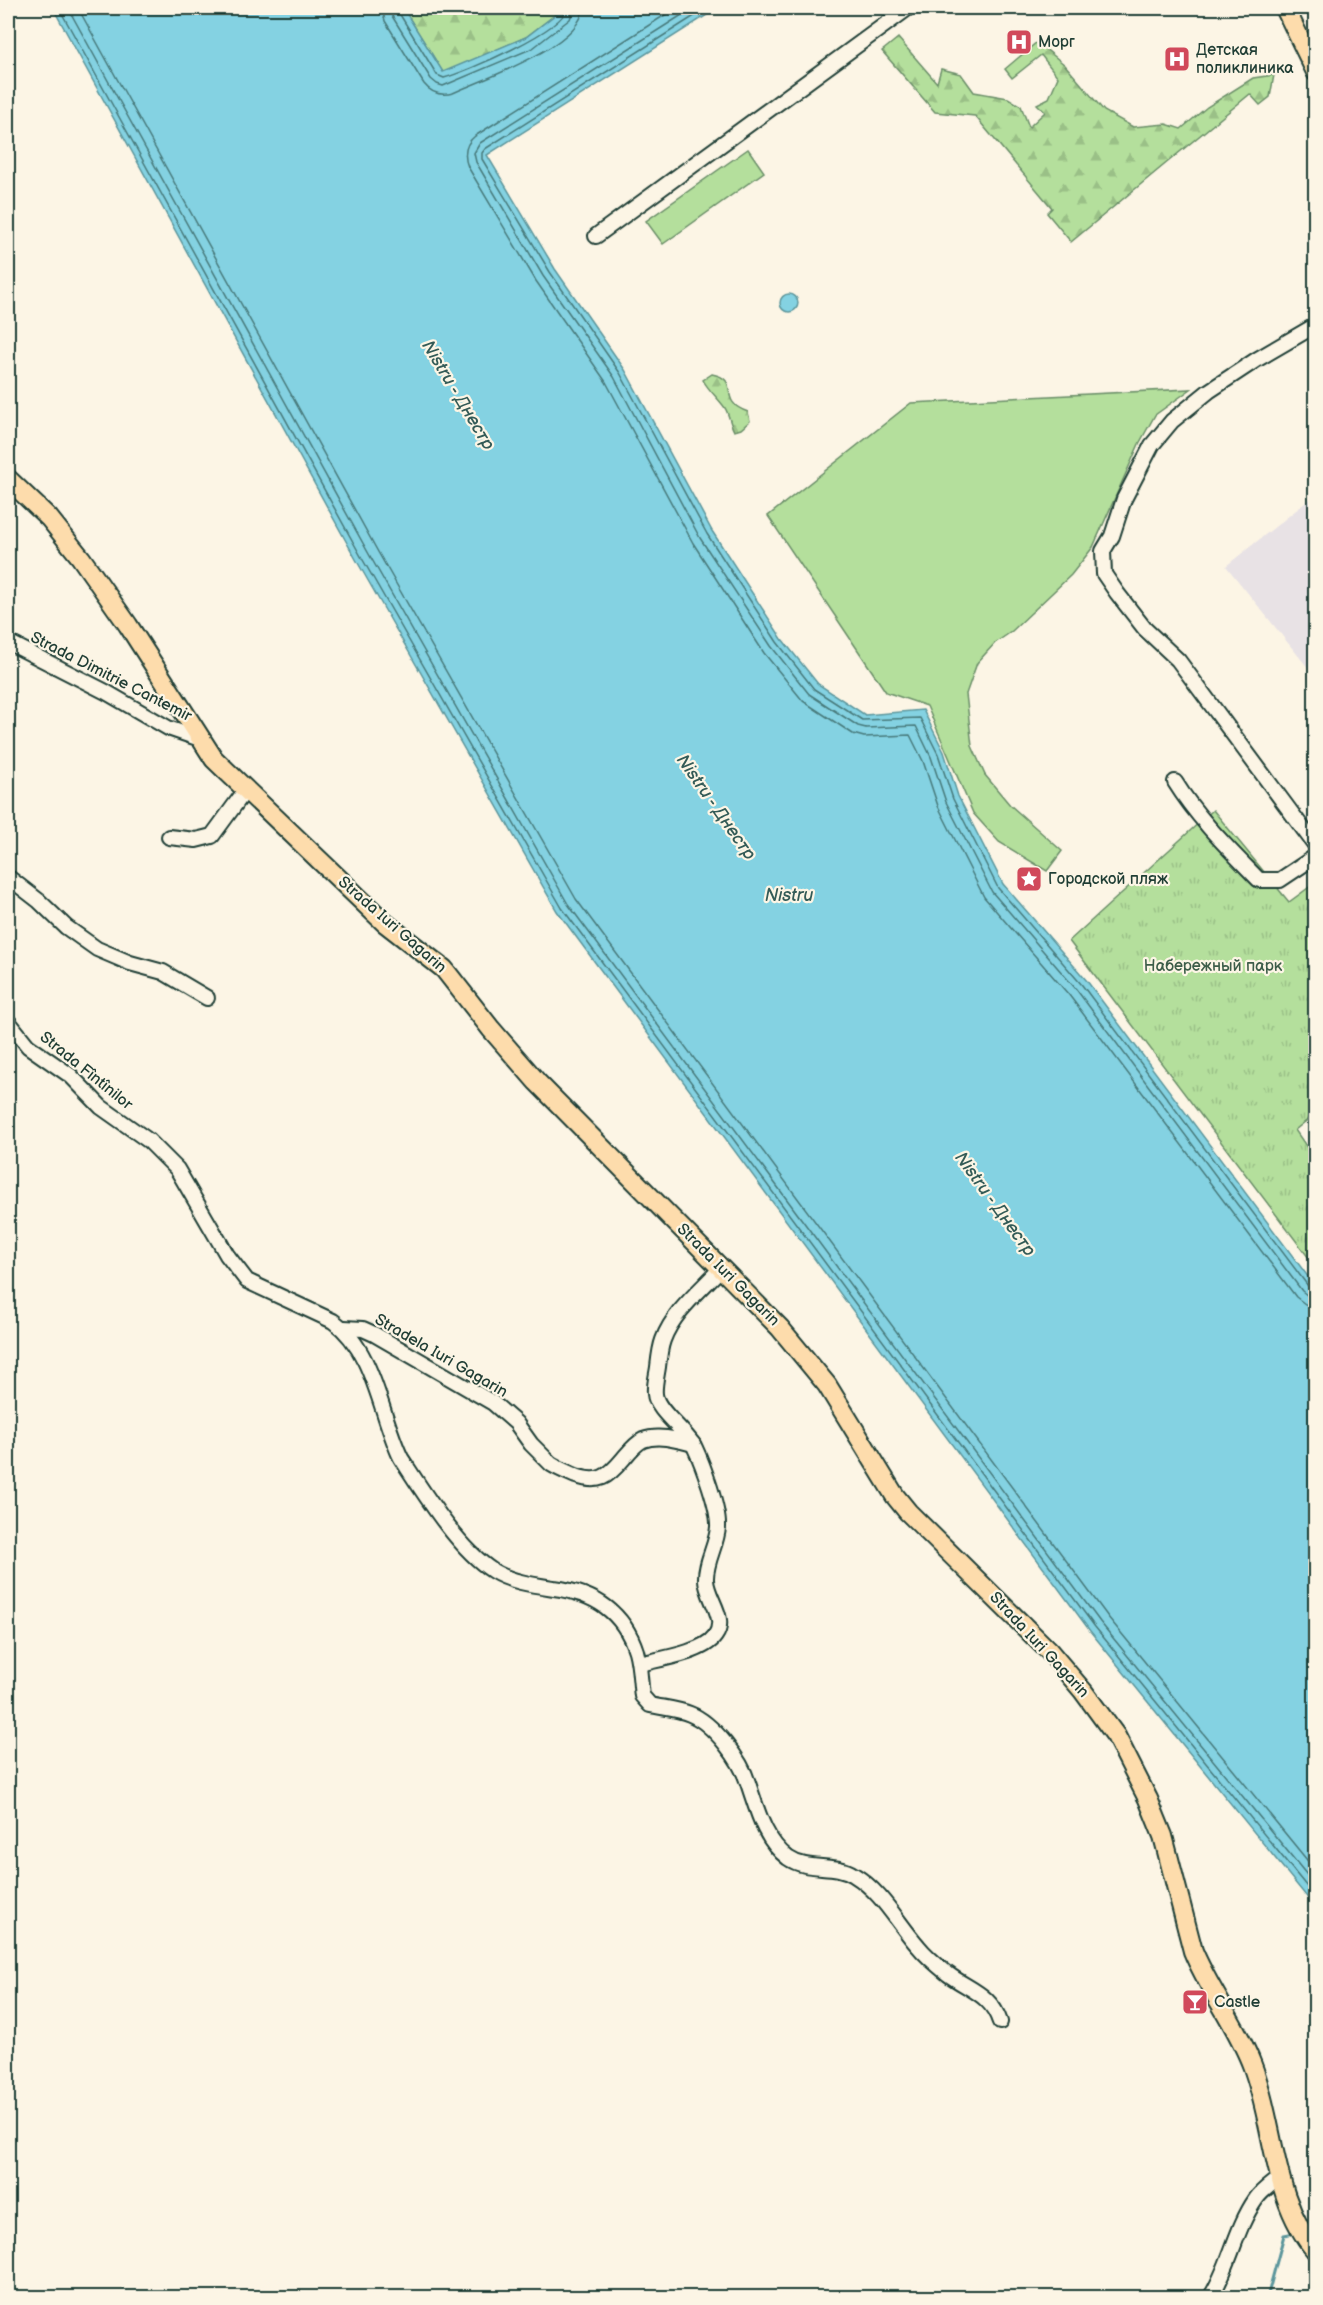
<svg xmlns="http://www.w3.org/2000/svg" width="1323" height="2305" font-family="'Balsamiq Sans',sans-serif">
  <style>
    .built { fill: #e8e2e5 }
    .green { fill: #b4df9c; stroke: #6a8e68; stroke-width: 1.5 }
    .forest { fill: url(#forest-firs); stroke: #6a8e68; stroke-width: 1.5 }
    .park { fill: url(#park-tufts); stroke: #6a8e68; stroke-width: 1.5 }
    .water { fill: #84d2e2; stroke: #5c969c; stroke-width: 1.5 }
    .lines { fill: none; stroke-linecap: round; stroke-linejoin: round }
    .shore { stroke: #47797a; stroke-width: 1.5 }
    .stream { stroke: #5c969c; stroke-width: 3 }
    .minor-casing { stroke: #1f3d34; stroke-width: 18 }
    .major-casing { stroke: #1f3d34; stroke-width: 22 }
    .minor { stroke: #fcf5e5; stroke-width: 14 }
    .major { stroke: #fddcac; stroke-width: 18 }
    .labels { text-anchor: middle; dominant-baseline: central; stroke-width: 4.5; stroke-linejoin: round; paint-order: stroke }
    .poi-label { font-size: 16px; fill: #1f3d34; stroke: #fcf5e5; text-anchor: start }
    .street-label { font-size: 16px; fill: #1f3d34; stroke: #fcf5e5 }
    .park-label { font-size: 16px; fill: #3d5d49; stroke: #fcf5e5 }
    .water-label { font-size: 18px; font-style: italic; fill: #335b57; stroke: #fcf5e5 }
  </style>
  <defs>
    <pattern id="forest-firs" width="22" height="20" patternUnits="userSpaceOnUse" patternTransform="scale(1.5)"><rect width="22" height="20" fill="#b4df9c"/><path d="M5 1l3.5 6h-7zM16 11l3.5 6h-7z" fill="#9ac087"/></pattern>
    <pattern id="park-tufts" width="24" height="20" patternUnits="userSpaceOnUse" patternTransform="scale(1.5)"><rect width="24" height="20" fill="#b4df9c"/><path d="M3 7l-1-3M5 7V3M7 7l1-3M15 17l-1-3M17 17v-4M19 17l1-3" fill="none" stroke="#9ac087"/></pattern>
  </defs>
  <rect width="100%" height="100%" fill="#fcf5e5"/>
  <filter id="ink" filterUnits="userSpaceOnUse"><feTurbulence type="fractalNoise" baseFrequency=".0167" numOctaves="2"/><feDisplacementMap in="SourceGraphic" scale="12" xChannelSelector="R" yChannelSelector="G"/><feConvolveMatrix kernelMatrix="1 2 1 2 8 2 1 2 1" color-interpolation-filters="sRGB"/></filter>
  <g filter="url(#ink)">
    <path class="built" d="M1315,495L1316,664L1309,669L1226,566Z"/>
    <g class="green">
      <path d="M748,149L764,172L663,244L646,221Z"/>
      <path d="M1191,389L1155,415L1139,444L1093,547L1071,575L1011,632L995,643L977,663L966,694L972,746L985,775L1010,805L1062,851L1047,871L999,842L973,813L927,706L886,692L768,516L911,403Z"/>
    </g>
    <g class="forest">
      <path d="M403,8H564L526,37L443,73Z"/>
      <path d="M898,38L937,83L941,69L961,74L974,92L1008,98L1021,106L1029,127L1045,112L1037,104L1049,98L1058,77L1041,55L1012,78L1005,69L1037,42L1065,65L1104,111L1133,127L1166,124L1181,129L1207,107L1253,78L1274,75L1270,97L1260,105L1250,94L1071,242L1047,213L1052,208L975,116L935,112L882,51Z"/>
      <path d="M712,374C743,380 715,401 748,412L750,421L741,429L734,431C730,424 729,414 725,408C718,398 709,391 703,380Z"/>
    </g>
    <path class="park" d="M1213,810L1289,902L1315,883V1114L1295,1130L1315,1159V1266L1069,941Z"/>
    <g class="water">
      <path d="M53,8H403L443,72L526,37L564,8H718L487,155L555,269L625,370L712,531L782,639L818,684L865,715L923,710L944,752L958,796L1003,884L1087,981L1315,1286V1907L1090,1631L557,911L358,563Z"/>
      <circle cx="789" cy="303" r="9"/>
    </g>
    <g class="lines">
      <g class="shore">
        <path d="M59,8L363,560L562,908L1095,1627L1316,1898"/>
        <path d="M68,8L370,556L568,904L1100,1622L1316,1886"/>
        <path d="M78,8L378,552L576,899L1108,1617L1316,1871"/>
        <path d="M382,8L385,21L424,84C432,94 442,96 453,93C484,79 582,45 583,8"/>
        <path d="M391,8L392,16L431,79L437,84L443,86L533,48L570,19L574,8"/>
        <path d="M398,8L399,13L437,75L444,78C466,72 564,30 567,8"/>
        <path d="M676,8L475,136C465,144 463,154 468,167L536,281L606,382L693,543L764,653L803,701L853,734L864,737L910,735L923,761L938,806L984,897L1069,995L1296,1297L1305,1304L1316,1306"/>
        <path d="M693,8L480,143L474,153L476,162L543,276L614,377L700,538L771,646L809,694L858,726L866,728L916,726L931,757L946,802L992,892L1076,989L1302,1291L1308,1296L1316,1297"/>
        <path d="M707,8L485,149L482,153V159L550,272L620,373L707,534L777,642L814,689L862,720L920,718L938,754L953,799L998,888L1082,985L1308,1286L1316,1289"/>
      </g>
      <g class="stream">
        <path d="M1308,2230L1316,2228"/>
        <path d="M1267,2298L1284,2235L1295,2233"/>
      </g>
      <defs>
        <g id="minor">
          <path d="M596,236L908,8"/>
          <path d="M1316,325L1256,360L1209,391L1172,421L1152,445L1124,499L1112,536L1103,551L1104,574L1117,593L1145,629L1178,660L1316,846"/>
          <path d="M8,642L106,692L168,728L200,739"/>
          <path d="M1175,782C1198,819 1229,849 1259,880H1280L1316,856"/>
          <path d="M169,837L196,840L212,836L245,791"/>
          <path d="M8,877L39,901L66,927L97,949L130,963L163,972L207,998"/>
          <path d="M8,1021L28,1046L71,1076L101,1107L149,1141L177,1169L227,1255L247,1281L333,1321C375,1351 380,1415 401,1458C424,1493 458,1549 493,1571C511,1582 534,1585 554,1588C594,1593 623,1611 636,1651C640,1665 640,1681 642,1696L650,1705C664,1708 678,1709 690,1714C713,1723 741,1760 748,1783C757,1809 764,1840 788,1858C808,1872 834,1862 854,1875C882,1892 897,1922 918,1946C926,1956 938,1966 948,1974C969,1990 991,1994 1000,2022"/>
          <path d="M344,1328L363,1329L374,1334L493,1403L516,1423L531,1444L551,1464C559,1469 567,1472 576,1476C599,1484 608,1477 623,1459C629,1452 635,1444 643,1440C659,1434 678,1440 693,1444"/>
          <path d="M639,1664C659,1659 703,1653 715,1636C728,1618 707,1599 706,1580C705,1562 717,1545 718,1527C719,1509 703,1465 695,1448C687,1431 656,1411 655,1394C654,1385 657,1375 658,1367C659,1358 660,1348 663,1340C673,1312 701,1290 720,1269"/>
          <path d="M1210,2298C1230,2267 1235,2229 1256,2199C1262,2190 1272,2184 1280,2177"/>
        </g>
        <g id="major">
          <path d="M1285,8L1316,72"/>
          <path d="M8,479L49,518L81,558L128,625L214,759L385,923L444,969L491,1029L537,1082L780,1328L827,1385L895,1496L908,1512L1049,1651L1083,1691L1116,1736L1148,1799L1163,1836L1193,1951C1209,1990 1237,2025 1252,2065C1275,2124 1272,2201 1316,2251"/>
        </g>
      </defs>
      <use href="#minor" class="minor-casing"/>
      <use href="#major" class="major-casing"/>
      <use href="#minor" class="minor"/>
      <use href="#major" class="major"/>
    </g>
  </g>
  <defs>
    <symbol id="hospital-square" viewBox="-11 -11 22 22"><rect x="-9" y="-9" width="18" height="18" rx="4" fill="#d1495b" stroke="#fcf5e5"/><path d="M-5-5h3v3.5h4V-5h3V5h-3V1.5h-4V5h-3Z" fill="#fff"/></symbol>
    <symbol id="sight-square" viewBox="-11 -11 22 22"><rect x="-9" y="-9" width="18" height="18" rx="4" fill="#d1495b" stroke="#fcf5e5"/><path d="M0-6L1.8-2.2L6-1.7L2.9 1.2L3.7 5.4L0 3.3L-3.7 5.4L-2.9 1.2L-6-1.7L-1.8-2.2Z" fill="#fff"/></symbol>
    <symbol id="bar-square" viewBox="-11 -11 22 22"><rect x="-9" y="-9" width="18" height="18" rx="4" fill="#d1495b" stroke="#fcf5e5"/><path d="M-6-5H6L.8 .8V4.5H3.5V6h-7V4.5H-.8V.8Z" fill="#fff"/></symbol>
  </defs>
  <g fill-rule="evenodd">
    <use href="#hospital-square" x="1004" y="27" width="30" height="30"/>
    <use href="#hospital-square" x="1162" y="44" width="30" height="30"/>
    <use href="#sight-square" x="1014" y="864" width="30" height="30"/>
    <use href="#bar-square" x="1180" y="1987" width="30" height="30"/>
  </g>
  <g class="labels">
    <g class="poi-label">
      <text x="1038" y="42">Морг</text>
      <text x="1196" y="50">Детская<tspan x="1196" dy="18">поликлиника</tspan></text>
      <text x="1048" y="879">Городской пляж</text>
      <text x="1214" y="2002">Castle</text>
    </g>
    <g class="street-label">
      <text transform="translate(111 677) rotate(27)">Strada Dimitrie Cantemir</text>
      <text transform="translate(392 925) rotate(41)">Strada Iuri Gagarin</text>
      <text transform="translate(86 1071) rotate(39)">Strada Fîntînilor</text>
      <text transform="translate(728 1275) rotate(45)">Strada Iuri Gagarin</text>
      <text transform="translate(441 1356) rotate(30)">Stradela Iuri Gagarin</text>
      <text transform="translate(1039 1645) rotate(47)">Strada Iuri Gagarin</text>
    </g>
    <g class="park-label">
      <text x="1213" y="966">Набережный парк</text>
    </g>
    <g class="water-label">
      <text transform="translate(458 395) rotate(59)">Nistru - Днестр</text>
      <text transform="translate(716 807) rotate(55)">Nistru - Днестр</text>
      <text x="789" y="895">Nistru</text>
      <text transform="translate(995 1204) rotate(54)">Nistru - Днестр</text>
    </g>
  </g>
  <rect width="1323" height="2305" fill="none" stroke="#fcf5e5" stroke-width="30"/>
  <rect x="15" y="15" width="1293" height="2275" fill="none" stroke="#1f3d34" stroke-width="2" filter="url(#ink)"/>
</svg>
